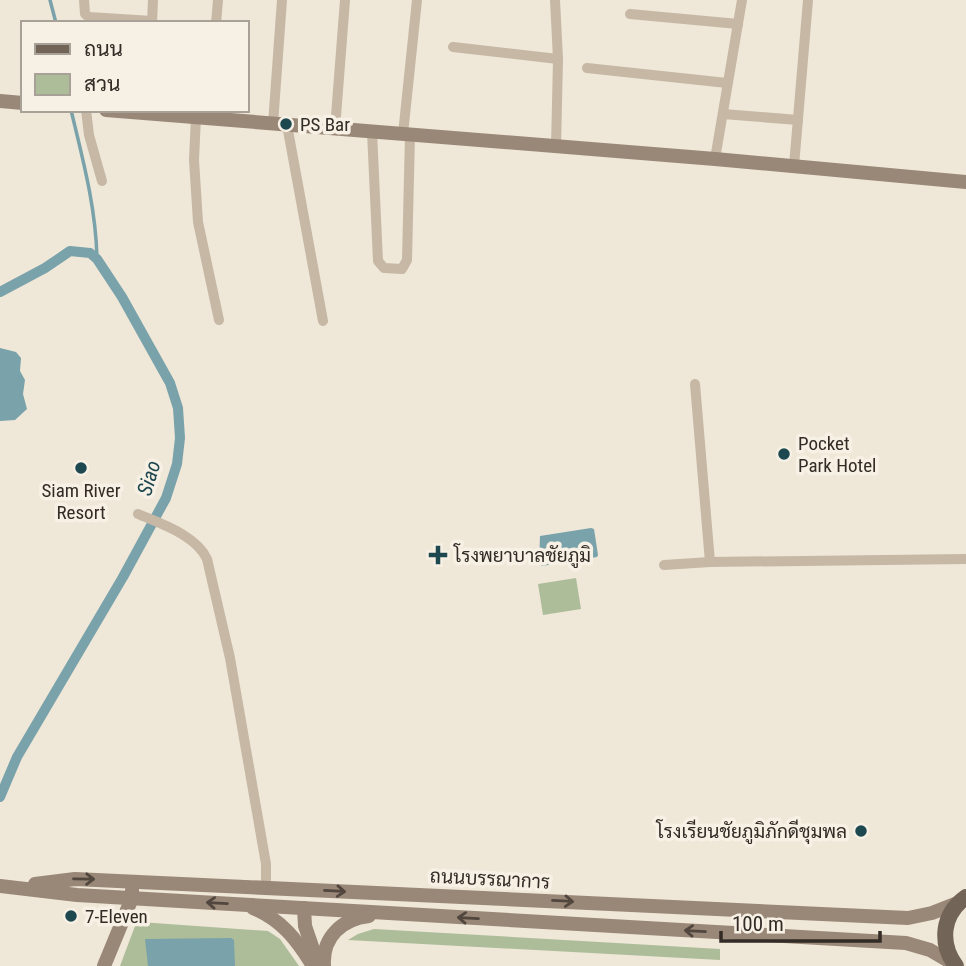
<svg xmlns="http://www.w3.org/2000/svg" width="966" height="966" font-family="'Roboto Condensed',Sarabun,sans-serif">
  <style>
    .green { fill: #adbd99 }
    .water { fill: #79a2aa }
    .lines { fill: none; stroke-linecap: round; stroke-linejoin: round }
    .stream { stroke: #79a2aa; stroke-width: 3.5 }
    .canal { stroke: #79a2aa; stroke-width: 10 }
    .street { stroke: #c6b8a5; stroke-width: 10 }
    .secondary { stroke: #998777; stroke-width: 14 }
    .primary { stroke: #736458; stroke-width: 16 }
    .oneway { stroke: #51473e }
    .poi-dot { fill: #1e4850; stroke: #f7f0e4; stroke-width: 2.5 }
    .labels { text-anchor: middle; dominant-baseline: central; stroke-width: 7; stroke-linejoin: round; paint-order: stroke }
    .poi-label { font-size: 19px; fill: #322b26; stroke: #f7f0e4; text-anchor: start }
    .street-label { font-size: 19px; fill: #322b26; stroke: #f7f0e4 }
    .water-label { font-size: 21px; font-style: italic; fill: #1e4850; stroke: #f7f0e4 }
  </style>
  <rect width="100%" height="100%" fill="#efe7d8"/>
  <g class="green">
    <path d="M576,578L581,609L543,615L538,584Z"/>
    <path d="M140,922L268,931L280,939L299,966H120L135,926Z"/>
    <path d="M374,929L720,949V960L348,940L358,934Z"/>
  </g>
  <g class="water">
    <path d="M0,348L16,352L21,358L20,371L25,380L23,394L27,409L15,420L0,421Z"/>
    <path d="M591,528L594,529L598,555L597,557L542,566L539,564L540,536Z"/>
    <path d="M231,938L234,940L235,966H148L145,939Z"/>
  </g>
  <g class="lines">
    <g class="stream">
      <path d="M50,0L56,23"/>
      <path d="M71,110C83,160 96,208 97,259"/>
    </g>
    <path class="canal" d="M0,292L45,268L70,251L90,253L97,259L122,297L170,383L178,408L180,438L177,464L166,498L123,577L17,757L0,797"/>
    <g class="street">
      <path d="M84,0L85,14L89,17L152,21"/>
      <path d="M555,0L558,59L556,147"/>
      <path d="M630,14L738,24"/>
      <path d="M152,23L153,0"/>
      <path d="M216,23L218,0"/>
      <path d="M453,47L558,59"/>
      <path d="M587,68L727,83"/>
      <path d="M86,110L89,135L102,181"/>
      <path d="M723,114L798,120"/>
      <path d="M196,117L194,160L198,222L219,320"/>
      <path d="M273,124L282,0"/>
      <path d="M287,125L323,321"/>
      <path d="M335,129L345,0"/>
      <path d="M372,132L378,261L384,268L402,269L407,260L410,135"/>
      <path d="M403,134L417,0"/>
      <path d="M715,159L742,0"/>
      <path d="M794,166L808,0"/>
      <path d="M695,384L710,562"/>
      <path d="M138,514C161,524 196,535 207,559L230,658L266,864V887"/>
      <path d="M664,565L710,562L966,559"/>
    </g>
    <g class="secondary">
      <path d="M0,101L23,103"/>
      <path d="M106,110L715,159L966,182"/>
      <path d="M35,884L75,879L908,918L932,913L960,902"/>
      <path d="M0,886L77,895L906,943L930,950L954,964"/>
      <path d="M253,908C282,920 297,940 313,966"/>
      <path d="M304,908L305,926L317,961"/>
      <path d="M104,966L132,898V890"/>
      <path d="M324,966C322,937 342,919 369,916"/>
    </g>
    <path class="primary" d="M956,966C939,943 942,914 966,897"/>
  </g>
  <defs><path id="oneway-shaft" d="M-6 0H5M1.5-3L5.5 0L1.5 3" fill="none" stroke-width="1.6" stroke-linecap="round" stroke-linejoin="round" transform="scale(1.75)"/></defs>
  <g class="oneway">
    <use href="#oneway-shaft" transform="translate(84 879) rotate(1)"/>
    <use href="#oneway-shaft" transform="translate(335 891) rotate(3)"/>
    <use href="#oneway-shaft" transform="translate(563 901) rotate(3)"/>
    <use href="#oneway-shaft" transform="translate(217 903) rotate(-177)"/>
    <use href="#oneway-shaft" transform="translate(468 918) rotate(-177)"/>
    <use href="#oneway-shaft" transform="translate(695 931) rotate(-177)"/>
  </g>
  <g class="poi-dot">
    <circle cx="286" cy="124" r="7"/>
    <circle cx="784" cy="454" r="7"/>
    <circle cx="81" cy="468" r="7"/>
    <path d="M434.5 544.5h7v7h7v7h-7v7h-7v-7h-7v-7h7z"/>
    <circle cx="861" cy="831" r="7"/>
    <circle cx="71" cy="916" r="7"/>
  </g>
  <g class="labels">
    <g class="poi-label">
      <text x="300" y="124">PS Bar</text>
      <text x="798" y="443">Pocket<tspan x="798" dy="22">Park Hotel</tspan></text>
      <text x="81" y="490" text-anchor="middle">Siam River<tspan x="81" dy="22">Resort</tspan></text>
      <text x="454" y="555">โรงพยาบาลชัยภูมิ</text>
      <text x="847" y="831" text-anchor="end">โรงเรียนชัยภูมิภักดีชุมพล</text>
      <text x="85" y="916">7-Eleven</text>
    </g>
    <g class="street-label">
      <text transform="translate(490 879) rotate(3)">ถนนบรรณาการ</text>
    </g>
    <g class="water-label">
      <text transform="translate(149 478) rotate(-73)">Siao</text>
    </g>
  </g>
  <rect x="21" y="21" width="228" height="91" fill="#f7f0e4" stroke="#a8a198" stroke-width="2"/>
  <rect x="35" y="44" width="35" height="10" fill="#736458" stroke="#a8a198" stroke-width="2"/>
  <text x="84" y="56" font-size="21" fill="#322b26">ถนน</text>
  <rect x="35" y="74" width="35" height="21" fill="#adbd99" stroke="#a8a198" stroke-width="2"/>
  <text x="84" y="91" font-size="21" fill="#322b26">สวน</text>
  <path d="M721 931v10h159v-10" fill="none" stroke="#322b26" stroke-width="3.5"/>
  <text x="732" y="931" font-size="21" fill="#322b26" stroke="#f7f0e4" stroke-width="5" paint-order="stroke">100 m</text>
</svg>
